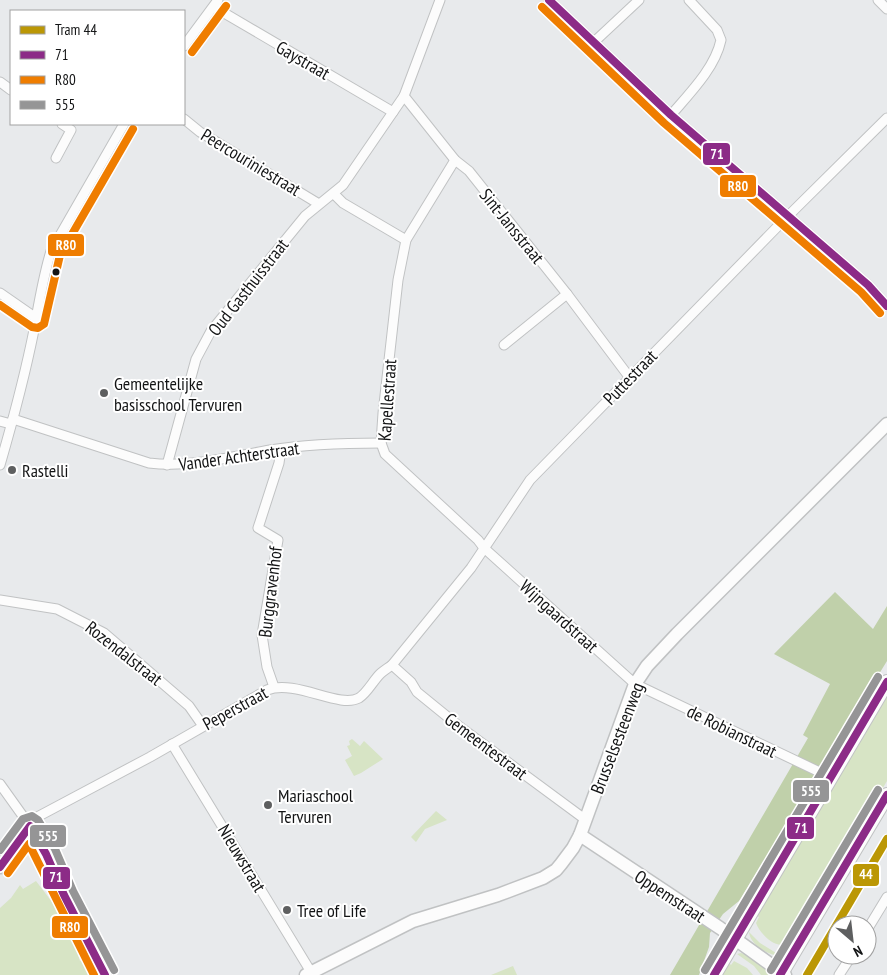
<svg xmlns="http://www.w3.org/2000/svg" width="887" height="975" font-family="'PT Sans Narrow',sans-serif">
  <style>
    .green { fill: #d7e4c5 }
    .forest { fill: #c0d0aa }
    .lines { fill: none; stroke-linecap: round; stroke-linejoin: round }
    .street-casing { stroke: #c0c2c3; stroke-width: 11 }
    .secondary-casing { stroke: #c0c2c3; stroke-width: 15 }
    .primary-casing { stroke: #c0c2c3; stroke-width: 16 }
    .street { stroke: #fcfcfc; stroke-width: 9 }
    .secondary { stroke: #fcfcfc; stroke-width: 12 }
    .primary { stroke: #fcfcfc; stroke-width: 14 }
    .bus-1-casing { stroke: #fff; stroke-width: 11 }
    .bus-2-casing { stroke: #fff; stroke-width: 11 }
    .bus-3-casing { stroke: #fff; stroke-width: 11 }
    .bus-1 { stroke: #8c2b87; stroke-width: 8 }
    .bus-2 { stroke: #ef7d00; stroke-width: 8 }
    .bus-3 { stroke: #959596; stroke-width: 8 }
    .tram-1-casing { stroke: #fff; stroke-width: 11 }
    .tram-1 { stroke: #bb9705; stroke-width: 8 }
    .bus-dot { fill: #131415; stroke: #fff; stroke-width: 2 }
    .poi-dot { fill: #5e5f60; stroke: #fff; stroke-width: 2 }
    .labels { text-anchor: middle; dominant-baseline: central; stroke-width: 4; stroke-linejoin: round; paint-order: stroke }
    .street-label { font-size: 18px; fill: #131415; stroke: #fff }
    .poi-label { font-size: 18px; fill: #131415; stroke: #fff; text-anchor: start }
    .line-badge { stroke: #fff; stroke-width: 2 }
    .badge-label { font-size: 14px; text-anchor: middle; font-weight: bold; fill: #fff }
  </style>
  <rect width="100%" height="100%" fill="#e8eaec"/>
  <g class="green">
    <path d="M887,697V781L790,944L787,943C776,950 760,934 756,923L759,917L757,916Z"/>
    <path d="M352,739L360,746L364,741L383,759L361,773L354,776L345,760L352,756L347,746L350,745L349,741Z"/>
    <path d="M436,811L447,820L425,829L416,842L411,837Z"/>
    <path d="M36,881L68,923L80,961L85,959L88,975H0V908L11,898L20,885L23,889Z"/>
    <path d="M749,932L760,943L781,956C769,956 750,945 749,932Z"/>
    <path d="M741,953L747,955L767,970L768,975H761L754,966L737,954Z"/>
    <path d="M734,961L747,968L753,975H722L729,963L731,965Z"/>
    <path d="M513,966L517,975H491Z"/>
  </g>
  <path class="forest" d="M835,592L873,629L887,606V661L739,901L723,914L710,933L709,947L699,975H670L808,738L803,735L830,684L774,654Z"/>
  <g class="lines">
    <defs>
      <g id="street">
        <path d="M549,0L671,115L868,285L887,306"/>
        <path d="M878,0L887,9"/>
        <path d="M214,7L393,112"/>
        <path d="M594,42L639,0"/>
        <path d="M184,46L218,0"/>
        <path d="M0,82L11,90"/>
        <path d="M404,96L455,160L469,171L567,294L630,378"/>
        <path d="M671,115C690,93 715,68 721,40L717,30L689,0"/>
        <path d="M184,119L200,132L319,204"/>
        <path d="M56,158L71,130L62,124"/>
        <path d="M455,160L406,240L398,280L383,413L381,443L385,454L478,540L484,548L635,684L830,777"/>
        <path d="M334,194L343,203L406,240"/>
        <path d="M0,293L36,318"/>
        <path d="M504,345L567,294"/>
        <path d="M13,419L149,463C190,468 230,457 270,450C307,444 344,443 381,443"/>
        <path d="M0,421L11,424"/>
        <path d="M0,465C13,420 25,375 34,330C39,303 43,277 51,251L124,124"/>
        <path d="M167,465L196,359L211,331L305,216L343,185L404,96L440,0"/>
        <path d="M0,600L57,609L104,633L189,706L203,726"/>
        <path d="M392,665L411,682L417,692L460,727L586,820"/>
        <path d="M274,687L267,667L262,635L278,540L258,528L279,463L281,449"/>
        <path d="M172,744L311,972"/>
        <path d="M0,784L30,826L39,816L150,757L267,690C296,679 339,709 359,698C367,693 373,681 380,674C383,671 388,668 392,665L471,568L530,480L783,221L887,118"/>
        <path d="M867,930L887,897"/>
        <path d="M839,975L852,955"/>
      </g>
      <g id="secondary">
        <path d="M580,835L720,928L785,975"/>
        <path d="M0,867L30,826L46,854L64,895L105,975"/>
        <path d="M306,975L413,921L498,895L543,878L556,870L561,864L573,848L580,835L635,684L647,666L677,634L887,424"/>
      </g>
      <g id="primary">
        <path d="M714,975L887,682"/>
        <path d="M780,975L887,795"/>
      </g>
    </defs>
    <use href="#street" class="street-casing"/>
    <use href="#secondary" class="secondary-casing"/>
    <use href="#primary" class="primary-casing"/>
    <use href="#street" class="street"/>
    <use href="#secondary" class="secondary"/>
    <use href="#primary" class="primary"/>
    <defs>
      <g id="bus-1">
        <path d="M549,0L671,115L868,285L887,306"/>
        <path d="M0,867L30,826L46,854L64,895L105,975"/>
        <path d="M714,975L887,682"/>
        <path d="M780,975L887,795"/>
      </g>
      <g id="bus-2">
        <path d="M542,7L664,123L861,292L880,313"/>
        <path d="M192,52L226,6"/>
        <path d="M0,305L32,327L38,328L44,324L60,255L133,129"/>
        <path d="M8,873L29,844L94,975"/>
      </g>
      <g id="bus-3">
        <path d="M0,850L23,819L32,816L38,820L55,849L73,891L114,970"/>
        <path d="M705,970L878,677"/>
        <path d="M771,970L878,790"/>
      </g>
    </defs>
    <use href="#bus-1" class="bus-1-casing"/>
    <use href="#bus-2" class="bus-2-casing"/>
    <use href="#bus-3" class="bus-3-casing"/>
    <use href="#bus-1" class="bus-1"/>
    <use href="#bus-2" class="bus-2"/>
    <use href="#bus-3" class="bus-3"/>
    <defs>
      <path id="tram-1" d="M807,975L887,839"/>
    </defs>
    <use href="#tram-1" class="tram-1-casing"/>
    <use href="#tram-1" class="tram-1"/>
  </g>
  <circle class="bus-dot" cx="56" cy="272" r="4.5"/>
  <g class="poi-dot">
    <circle cx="104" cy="393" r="5"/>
    <circle cx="12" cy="470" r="5"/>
    <circle cx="268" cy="805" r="5"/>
    <circle cx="287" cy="910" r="5"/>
  </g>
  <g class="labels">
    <g class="street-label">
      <text transform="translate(303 60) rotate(30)">Gaystraat</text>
      <text transform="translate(251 162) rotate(31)">Peercouriniestraat</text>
      <text transform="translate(512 226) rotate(51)">Sint-Jansstraat</text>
      <text transform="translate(248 287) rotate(-52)">Oud Gasthuisstraat</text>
      <text transform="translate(630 377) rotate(-46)">Puttestraat</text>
      <text transform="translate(387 400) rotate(-86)">Kapellestraat</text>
      <text transform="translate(239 456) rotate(-8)">Vander Achterstraat</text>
      <text transform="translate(270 592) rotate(-83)">Burggravenhof</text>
      <text transform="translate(559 616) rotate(42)">Wijngaardstraat</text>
      <text transform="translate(124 653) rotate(38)">Rozendalstraat</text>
      <text transform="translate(235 708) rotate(-29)">Peperstraat</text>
      <text transform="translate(732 731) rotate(26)">de Robianstraat</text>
      <text transform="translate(617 738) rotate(-69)">Brusselsesteenweg</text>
      <text transform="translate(486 746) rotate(37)">Gemeentestraat</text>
      <text transform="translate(242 858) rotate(59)">Nieuwstraat</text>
      <text transform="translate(670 896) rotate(33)">Oppemstraat</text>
    </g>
    <g class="poi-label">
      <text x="114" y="383">Gemeentelijke<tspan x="114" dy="21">basisschool Tervuren</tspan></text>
      <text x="22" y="470">Rastelli</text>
      <text x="278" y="795">Mariaschool<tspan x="278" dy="21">Tervuren</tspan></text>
      <text x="297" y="910">Tree of Life</text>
    </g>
  </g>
  <g class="line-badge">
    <rect x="702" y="142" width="29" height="24" rx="5" fill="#8c2b87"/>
    <rect x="719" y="174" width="38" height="24" rx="5" fill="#ef7d00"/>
    <rect x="47" y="233" width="38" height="24" rx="5" fill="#ef7d00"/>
    <rect x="792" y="779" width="38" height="24" rx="5" fill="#959596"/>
    <rect x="786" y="816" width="29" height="24" rx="5" fill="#8c2b87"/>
    <rect x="29" y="824" width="38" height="24" rx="5" fill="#959596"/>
    <rect x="852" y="863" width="28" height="24" rx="5" fill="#bb9705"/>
    <rect x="42" y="866" width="29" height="24" rx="5" fill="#8c2b87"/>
    <rect x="51" y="915" width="38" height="24" rx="5" fill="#ef7d00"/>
  </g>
  <g class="badge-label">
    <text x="717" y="159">71</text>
    <text x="738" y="191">R80</text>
    <text x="66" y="250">R80</text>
    <text x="811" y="796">555</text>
    <text x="801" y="833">71</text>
    <text x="48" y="841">555</text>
    <text x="866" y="879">44</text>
    <text x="56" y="882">71</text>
    <text x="70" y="932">R80</text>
  </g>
  <rect x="10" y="10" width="175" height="115" fill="#ffffff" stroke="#a1a1a1"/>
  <rect x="20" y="26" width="25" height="8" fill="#bb9705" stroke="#a1a1a1"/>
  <text x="55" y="35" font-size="15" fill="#131415">Tram 44</text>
  <rect x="20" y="51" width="25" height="8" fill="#8c2b87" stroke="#a1a1a1"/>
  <text x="55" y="60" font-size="15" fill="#131415">71</text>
  <rect x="20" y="76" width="25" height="8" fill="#ef7d00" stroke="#a1a1a1"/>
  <text x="55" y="85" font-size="15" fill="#131415">R80</text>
  <rect x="20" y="101" width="25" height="8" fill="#959596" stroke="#a1a1a1"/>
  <text x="55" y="110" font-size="15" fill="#131415">555</text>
  <g transform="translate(852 940) rotate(152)"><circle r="24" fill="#ffffff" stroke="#a1a1a1"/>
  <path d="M0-4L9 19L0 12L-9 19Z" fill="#5e5f60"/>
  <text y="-8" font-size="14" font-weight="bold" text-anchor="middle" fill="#131415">N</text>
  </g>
</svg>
